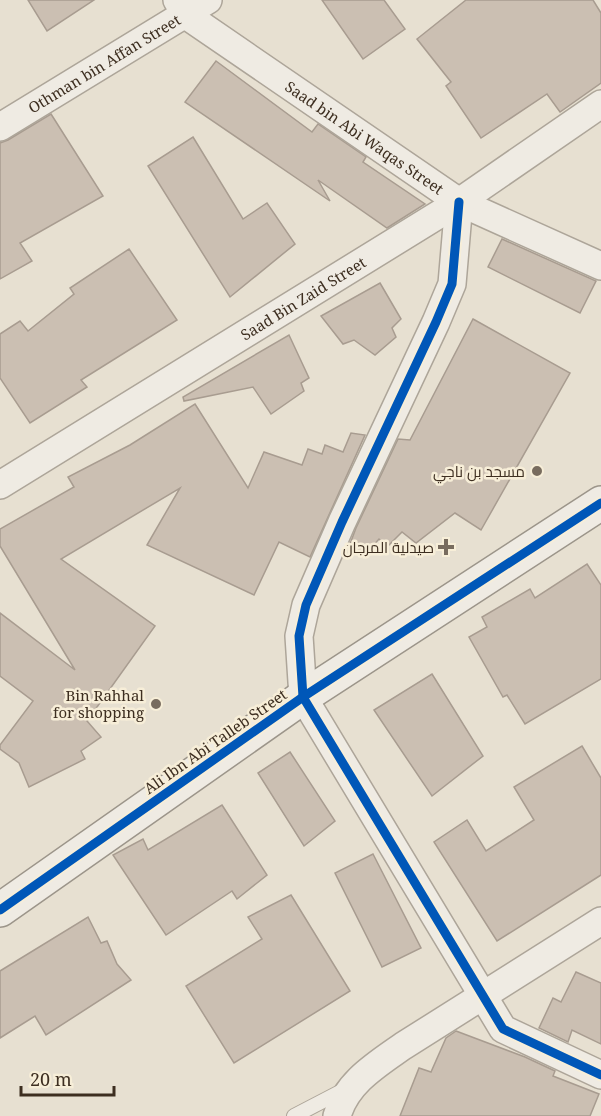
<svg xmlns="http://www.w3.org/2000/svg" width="601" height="1116" font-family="'Noto Serif',Cairo,serif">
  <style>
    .building { fill: #cbbfb2; stroke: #a89c90; stroke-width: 1.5 }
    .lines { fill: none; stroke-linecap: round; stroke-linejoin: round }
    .lane-casing { stroke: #ada599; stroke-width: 16 }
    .street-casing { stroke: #ada599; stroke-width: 30 }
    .secondary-casing { stroke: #9c958a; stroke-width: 36 }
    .lane { stroke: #efebe3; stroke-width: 14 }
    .street { stroke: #efebe3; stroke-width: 27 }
    .secondary { stroke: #efebe3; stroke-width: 33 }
    .cycleway-casing { stroke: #f7eed8; stroke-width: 13 }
    .cycleway { stroke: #0057b8; stroke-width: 9 }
    .poi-dot { fill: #786c5e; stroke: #f7eed8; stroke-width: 2 }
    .labels { text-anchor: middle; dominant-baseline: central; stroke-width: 5; stroke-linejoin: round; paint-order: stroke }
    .street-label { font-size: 15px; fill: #3d2e20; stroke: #f7eed8 }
    .poi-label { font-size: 15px; fill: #3d2e20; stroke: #f7eed8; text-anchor: end }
  </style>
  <rect width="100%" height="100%" fill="#e7e0d1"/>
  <g class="building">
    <path d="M28,0H94L47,31Z"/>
    <path d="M322,0H384L405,29L363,59Z"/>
    <path d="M466,0H593L601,13V83L560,112L547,94L481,138L446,86L451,82L417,39Z"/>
    <path d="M216,61L312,132L318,124L366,157L363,162L425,204L387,228L318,180L330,201L185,102Z"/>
    <path d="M51,114L103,196L20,243L32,261L0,279V143L8,140Z"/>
    <path d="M193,137L243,219L267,203L295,244L230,297L148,166Z"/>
    <path d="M502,239L596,281L580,313L488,267Z"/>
    <path d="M129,249L177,320L81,380L87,387L30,423L0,378V334L20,321L28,331L74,294L70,288Z"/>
    <path d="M380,283L401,319L392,328L396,337L375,355L354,340L343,344L321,316Z"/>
    <path d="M473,319L570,373L481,530L455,513L416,543L402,532L387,547L379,539L363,557L350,544L356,528L398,439L410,440Z"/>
    <path d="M289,335L309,378L301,383L304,391L271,414L253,387L184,401L183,397Z"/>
    <path d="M195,404L248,488L264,452L302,465L308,449L322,454L325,445L343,452L351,433L365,435L310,557L279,542L254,595L147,545L180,488L61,559L155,626L87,721L101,737L81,751L85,759L29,787L19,763L0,749V745L33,701L0,676V613L75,670L0,546V529L74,487L68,477L130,445Z"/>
    <path d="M587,564L601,585V679L525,724L507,695L503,697L469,637L487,627L482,617L530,589L535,598Z"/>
    <path d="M432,674L483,756L432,796L374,710Z"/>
    <path d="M582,746L601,778V875L497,941L434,842L467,820L486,851L534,820L514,787Z"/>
    <path d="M290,752L335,821L304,846L258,773Z"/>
    <path d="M222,805L267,875L237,899L232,891L166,935L113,855L143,839L148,850Z"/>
    <path d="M373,854L421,948L382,967L335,873Z"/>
    <path d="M291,895L350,991L234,1063L186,986L262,939L248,917Z"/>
    <path d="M88,917L101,943L107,941L117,964L131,980L46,1035L35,1016L0,1038V971Z"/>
    <path d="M576,972L601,983V1044L572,1030L568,1042L539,1028L553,998L561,1002Z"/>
    <path d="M456,1031L525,1057L555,1071L553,1076L599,1094L590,1116H400L419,1068L431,1072L446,1038Z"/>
  </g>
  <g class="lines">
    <defs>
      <path id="lane" d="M294,1116L344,1090"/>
      <g id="street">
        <path id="s1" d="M177,0L186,15L459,202L601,266"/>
        <path id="s2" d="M0,127L208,0"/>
        <path d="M459,202L452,284L436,322L342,522L306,605L299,636L303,697L503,1029L601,1075"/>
        <path id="s3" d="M0,485L459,202L601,104"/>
        <path d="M337,1116C346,1083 376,1065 403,1046L601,921"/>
      </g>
      <path id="secondary" d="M0,910L303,697L601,503"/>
    </defs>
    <use href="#lane" class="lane-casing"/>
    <use href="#street" class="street-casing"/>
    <use href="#secondary" class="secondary-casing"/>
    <use href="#lane" class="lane"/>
    <use href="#street" class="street"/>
    <use href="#secondary" class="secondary"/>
    <defs>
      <g id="cycleway">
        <path d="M459,202L452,284L436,322L342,522L306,605L299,636L303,697L503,1029L601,1075"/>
        <path d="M0,910L303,697L601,503"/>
      </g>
    </defs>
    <use href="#cycleway" class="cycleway-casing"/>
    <use href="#cycleway" class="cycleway"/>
  </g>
  <g class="poi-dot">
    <circle cx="537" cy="471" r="6"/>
    <path d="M443 538h6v6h6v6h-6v6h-6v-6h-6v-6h6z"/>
    <circle cx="156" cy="704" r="6"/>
  </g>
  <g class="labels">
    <g class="street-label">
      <text stroke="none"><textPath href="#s2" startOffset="122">Othman bin Affan Street</textPath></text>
      <text stroke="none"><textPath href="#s1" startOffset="234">Saad bin Abi Waqas Street</textPath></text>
      <text stroke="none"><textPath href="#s3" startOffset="356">Saad Bin Zaid Street</textPath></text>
      <text transform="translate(215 741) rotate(-35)">Ali Ibn Abi Talleb Street</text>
    </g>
    <g class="poi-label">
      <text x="525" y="471">مسجد بن ناجي</text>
      <text x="434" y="547">صيدلية المرجان</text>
      <text x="144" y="695">Bin Rahhal<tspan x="144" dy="17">for shopping</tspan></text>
    </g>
  </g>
  <path d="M21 1086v9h93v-9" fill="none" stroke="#3d2e20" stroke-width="3"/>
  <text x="30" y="1086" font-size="18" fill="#3d2e20" stroke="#f7eed8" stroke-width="4.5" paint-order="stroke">20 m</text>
</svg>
